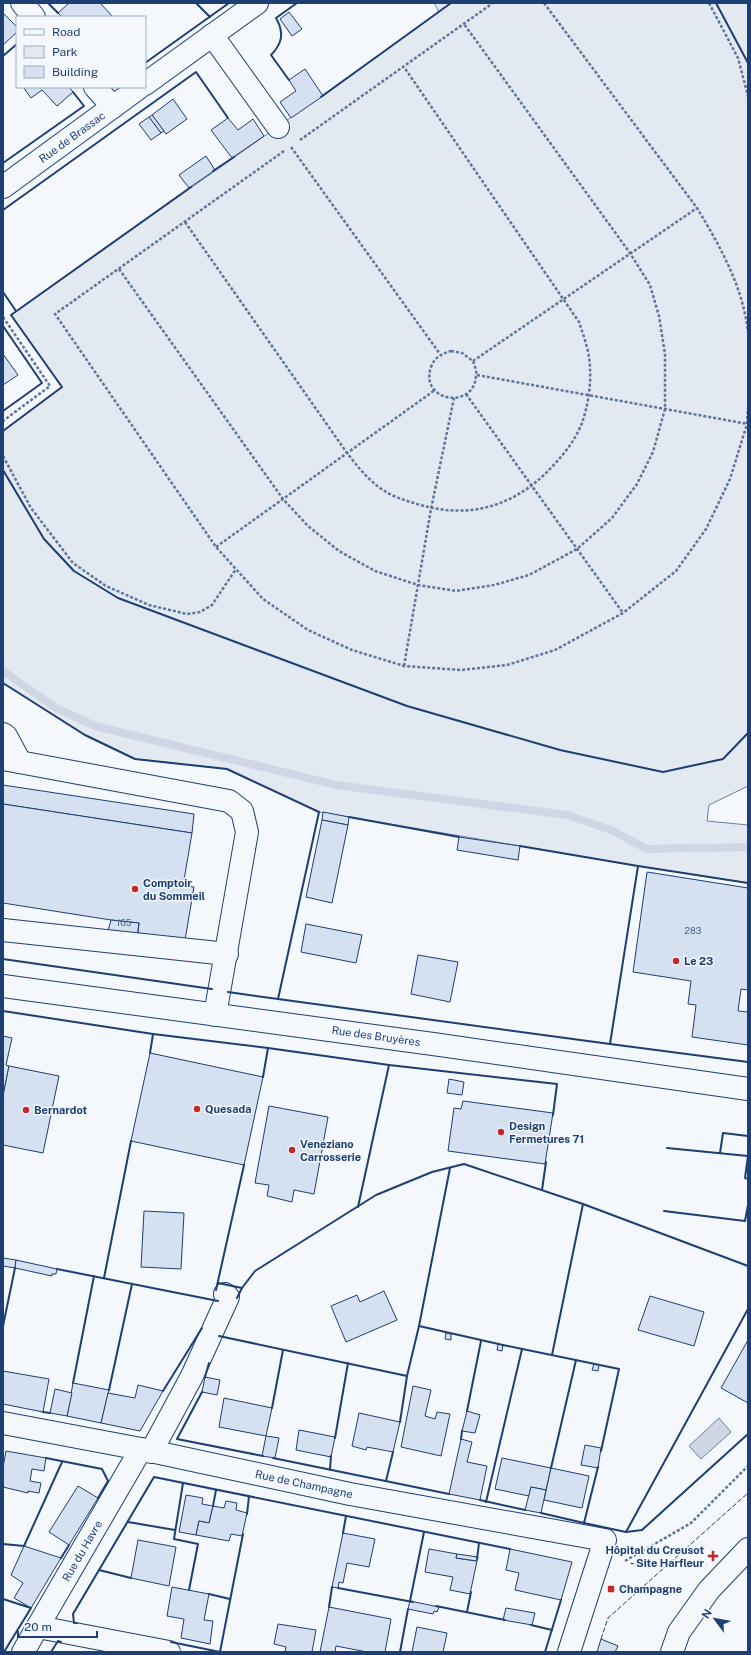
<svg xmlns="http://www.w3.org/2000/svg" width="751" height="1655" font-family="'Public Sans',sans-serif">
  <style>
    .green { fill: #e3e9f0; stroke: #687fa3 }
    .water { fill: #cfd7e4; stroke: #687fa3 }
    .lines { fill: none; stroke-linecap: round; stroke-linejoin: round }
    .stream { stroke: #cfd7e4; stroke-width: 8 }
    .building { fill: #d5e0f0; stroke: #1d3f73 }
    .minor-casing { stroke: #1d3f73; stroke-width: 24 }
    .path { stroke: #5e769c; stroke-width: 2.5; stroke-dasharray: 3 2; stroke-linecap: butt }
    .minor { stroke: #f4f7fb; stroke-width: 22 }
    .fence { stroke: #1d3f73; stroke-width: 1; stroke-dasharray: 5 2; stroke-linecap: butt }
    .wall { stroke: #1d3f73; stroke-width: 2 }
    .poi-dot { fill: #c62828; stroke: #f4f7fb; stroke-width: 1.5 }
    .labels { text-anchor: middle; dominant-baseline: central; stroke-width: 3; stroke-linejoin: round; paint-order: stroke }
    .number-label { font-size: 9px; fill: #4b6792 }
    .street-label { font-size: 11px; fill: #1d3f73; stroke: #f4f7fb }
    .poi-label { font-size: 11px; font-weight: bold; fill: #1d3f73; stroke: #f4f7fb; text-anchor: start }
  </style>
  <rect width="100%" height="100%" fill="#f4f7fb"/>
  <path class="green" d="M434,3H748V786L709,805L707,821L748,825V883L638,866L319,812L227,769L135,759L84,735L3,683V431L62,387L11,315C153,214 297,114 439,12Z"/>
  <path class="water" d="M719,1418L731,1432L701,1459L689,1446Z"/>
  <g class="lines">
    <path class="stream" d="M3,671L56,708L95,726L336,785L567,815L611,830L647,849L748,847"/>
  </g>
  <g class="building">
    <path d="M69,3H100L113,17H62L58,13Z"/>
    <path d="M289,12L302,29L292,36L280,19Z"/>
    <path d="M3,13L17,27V32L3,45Z"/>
    <path d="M305,69L323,96L291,118L280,102L296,91L289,80Z"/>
    <path d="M23,87H69L73,92L57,106L42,90L31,98Z"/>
    <path d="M173,99L187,119L166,134L152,115Z"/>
    <path d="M152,115L164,131L161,133L149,117Z"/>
    <path d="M149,117L161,133L151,140L139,124Z"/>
    <path d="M228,118L238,130L253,119L264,136L232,158L211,130Z"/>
    <path d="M206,156L215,170L189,188L179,175Z"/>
    <path d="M3,354L18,375L3,385Z"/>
    <path d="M3,785L194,814L192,833L3,804Z"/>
    <path d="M3,804L192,833L183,886L194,887L185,940L138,933L139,923L111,920L3,903Z"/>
    <path d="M323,812L349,817L348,825L322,820Z"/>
    <path d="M322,820L348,825L332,903L306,897Z"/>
    <path d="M459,837L520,846L518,860L457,850Z"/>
    <path d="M647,872L748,888V990L741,989L738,1011L748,1012V1045L692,1037L696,1005L688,1004L691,981L633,972Z"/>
    <path d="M111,920L139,923L136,943L106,938Z"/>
    <path d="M306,924L362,935L356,963L301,952Z"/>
    <path d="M418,955L458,962L450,1002L411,994Z"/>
    <path d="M3,1036L12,1038L6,1065L9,1066L3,1096Z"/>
    <path d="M150,1053L263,1077L244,1165L131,1141Z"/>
    <path d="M9,1066L59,1076L43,1153L3,1145V1096Z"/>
    <path d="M449,1079L464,1082L462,1095L447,1093Z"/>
    <path d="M463,1101L553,1113L545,1164L448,1151L454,1108L461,1109Z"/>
    <path d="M269,1106L328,1117L314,1194L294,1190L292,1202L267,1196L269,1185L255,1183Z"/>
    <path d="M144,1211L184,1213L181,1269L141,1267Z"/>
    <path d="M3,1258L16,1260L15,1268L3,1266Z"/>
    <path d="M16,1260L57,1269L56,1274H52V1276L15,1268Z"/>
    <path d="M384,1291L397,1320L346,1342L331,1306L357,1295L360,1302Z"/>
    <path d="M650,1296L704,1312L694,1346L638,1330Z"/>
    <path d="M446,1333L451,1334V1340L445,1339Z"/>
    <path d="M748,1340V1403L721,1388Z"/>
    <path d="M498,1344L503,1345L502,1351L497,1350Z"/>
    <path d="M594,1364L599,1365L598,1371L592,1370Z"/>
    <path d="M3,1371L49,1379L43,1412L3,1404Z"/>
    <path d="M205,1377L220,1380L217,1395L202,1392Z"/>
    <path d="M73,1383L109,1390L101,1423L67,1416Z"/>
    <path d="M138,1385L163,1391L140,1431L101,1423L108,1393L135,1398Z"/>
    <path d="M413,1386L431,1390L425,1416L435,1419L437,1412L450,1414L441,1456L401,1447Z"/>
    <path d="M55,1389L72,1393L67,1416L50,1413Z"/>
    <path d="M224,1398L272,1408L266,1436L219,1427Z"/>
    <path d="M467,1411L480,1415L475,1433L462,1431Z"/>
    <path d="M359,1413L400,1422L393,1452L367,1447L366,1450L352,1446Z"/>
    <path d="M299,1430L335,1437L331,1457L296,1450Z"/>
    <path d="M266,1436L279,1438L275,1458L262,1456Z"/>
    <path d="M461,1439L472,1442L467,1462L487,1466L480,1500L449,1494Z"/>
    <path d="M585,1445L601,1448L598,1468L581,1465Z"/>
    <path d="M6,1451L46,1458L44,1471L32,1469L30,1481L41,1483L39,1493L28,1491V1493L3,1487V1467Z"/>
    <path d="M502,1458L551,1468L546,1490L531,1487L529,1496L495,1489Z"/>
    <path d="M551,1468L589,1476L582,1508L544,1500Z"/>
    <path d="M78,1486L98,1498L69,1545L49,1532Z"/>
    <path d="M531,1487L546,1490L541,1513L525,1510Z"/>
    <path d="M186,1495L203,1498L202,1504L213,1506L209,1523L199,1521L196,1535L179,1532Z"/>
    <path d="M226,1501L237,1503L236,1510L247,1513L242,1536L231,1534L229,1541L196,1535L199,1521L209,1523L213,1506L224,1508Z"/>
    <path d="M343,1533L375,1539L369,1567L347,1563L343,1583L339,1582L338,1588L332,1587Z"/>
    <path d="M138,1540L176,1547L169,1586L131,1578Z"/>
    <path d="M24,1546L61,1558L31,1608L14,1598L23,1583L11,1575Z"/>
    <path d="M429,1549L457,1554L456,1558L477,1561L470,1594L450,1590L453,1577L425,1572Z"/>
    <path d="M510,1549L572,1562L561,1600L515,1590L519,1573L506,1570Z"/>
    <path d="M457,1554L478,1557L477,1561L456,1558Z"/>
    <path d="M172,1587L209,1594L204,1620L213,1621L210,1644L181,1638L184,1619L167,1616Z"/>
    <path d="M410,1601L439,1607L437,1612L434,1611L433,1614L408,1609Z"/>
    <path d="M329,1607L391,1619L385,1652H367L336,1646L335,1652H320Z"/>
    <path d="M506,1608L535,1613L532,1625L503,1620Z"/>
    <path d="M278,1624L316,1630L312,1652H285L286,1647L274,1644Z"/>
    <path d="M417,1627L447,1633L443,1652H412Z"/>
    <path d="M601,1639L618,1646L615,1652H597Z"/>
  </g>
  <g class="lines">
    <defs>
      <g id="minor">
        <path d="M22,3L34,17"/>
        <path d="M212,35L278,127"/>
        <path d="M145,84L257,3"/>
        <path d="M95,87L113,107"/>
        <path d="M3,187L140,87"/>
        <path d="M3,734L6,736L20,762"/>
        <path d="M3,759L229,801L242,811L247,832L215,1015"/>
        <path d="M3,930L227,954"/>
        <path d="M3,986L433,1044L748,1089"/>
        <path d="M3,1423L141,1449L350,1494L605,1540L569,1652"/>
        <path d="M151,1452L192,1376L228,1297L225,1294"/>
        <path d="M38,1627L169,1652"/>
        <path d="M23,1652L141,1449"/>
        <path d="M672,1652L679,1632L709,1590L748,1549"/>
      </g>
    </defs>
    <use href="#minor" class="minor-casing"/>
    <g class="path">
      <path d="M544,3L697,208C720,246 743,287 748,332"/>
      <path d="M709,3L738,58L748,96"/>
      <path d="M300,140L493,3"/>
      <path d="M291,147L440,354"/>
      <path d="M284,151L55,314L216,547L263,599L308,630L352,650L404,666L461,670L507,665L555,650L623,613L676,571L706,529L730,479L747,424L748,408"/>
      <path d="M185,222L347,453C358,467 368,480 383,490C392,496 403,500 414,503C463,519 507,510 545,474C560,459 576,441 583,420C588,405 591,385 590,369C590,353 584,337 579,322L404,67"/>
      <path d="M119,269L283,499L308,526L339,551L375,571L418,585L456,591L494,585L529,575L577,549L612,518L637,484L653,452L665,409V354L659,316L650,285L630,253L464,24"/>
      <path d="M3,317L50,386L3,421"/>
      <path d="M451,351L462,353L473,361C475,366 477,372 476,376C474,410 419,402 431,367C435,357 441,354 451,351Z"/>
      <path d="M473,361L697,208"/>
      <path d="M477,375L748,424"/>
      <path d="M466,394L623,613"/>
      <path d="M3,456L31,508L73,563L106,586L149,605L187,614L200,612L212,605L236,569"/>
      <path d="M216,547L435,390"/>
      <path d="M404,666L431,509L454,398"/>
      <path d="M625,1561L691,1523L748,1466"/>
    </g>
    <use href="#minor" class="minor"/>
    <path class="fence" d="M601,1639L608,1618L748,1493"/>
    <g class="wall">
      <path d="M48,3L58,13"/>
      <path d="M196,3L210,17"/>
      <path d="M716,3L748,63"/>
      <path d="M3,56L17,44"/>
      <path d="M145,63L229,3"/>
      <path d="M289,80L271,55C283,43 284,32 276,18L297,3"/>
      <path d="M321,97L451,3"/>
      <path d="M3,163L84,106L73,92"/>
      <path d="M213,171L234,157"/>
      <path d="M3,210L196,72L228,118"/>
      <path d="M3,292L16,311"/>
      <path d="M3,326L42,383L3,411"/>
      <path d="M3,431L62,387L11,315L191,187"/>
      <path d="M3,470L44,539L74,571L118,598L407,706L560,750L663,772L723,759L748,733"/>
      <path d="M3,683L85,735L135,759L227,769L319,812L278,999L228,992"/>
      <path d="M349,817L459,837"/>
      <path d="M638,866L748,883"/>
      <path d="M3,959L212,989"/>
      <path d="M278,999L610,1044L638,866L520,846"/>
      <path d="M3,1011L153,1034L150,1053"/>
      <path d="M153,1034L268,1048L263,1077"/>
      <path d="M610,1044L748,1062"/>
      <path d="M268,1048L389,1065L358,1207"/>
      <path d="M389,1065L557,1084L553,1115"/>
      <path d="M667,1148L748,1156L745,1178L748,1179"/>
      <path d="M720,1153L723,1133L748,1136"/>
      <path d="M542,1190L546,1162"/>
      <path d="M664,1211L745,1221L748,1205"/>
      <path d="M57,1269L218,1301"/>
      <path d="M104,1278L131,1141"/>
      <path d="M218,1283L242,1288"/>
      <path d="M216,1290L244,1165"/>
      <path d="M237,1298L242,1288L255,1271L376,1195L432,1172L464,1164L583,1204"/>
      <path d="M3,1326L15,1268"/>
      <path d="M419,1326L450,1168"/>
      <path d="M219,1336L407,1376L400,1422"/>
      <path d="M552,1355L583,1204L748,1266"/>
      <path d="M407,1376L419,1326L503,1345L619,1369L601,1451"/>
      <path d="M205,1377L209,1363"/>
      <path d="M73,1383L94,1276"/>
      <path d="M109,1390L132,1284"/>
      <path d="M163,1391L202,1328"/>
      <path d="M202,1392L177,1439L263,1456"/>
      <path d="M272,1408L283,1350"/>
      <path d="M467,1411L481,1341"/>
      <path d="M43,1412L50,1413"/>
      <path d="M335,1438L348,1363"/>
      <path d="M461,1439L462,1431"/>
      <path d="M46,1458L102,1469L108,1481L98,1498"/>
      <path d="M273,1458L449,1494"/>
      <path d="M551,1468L576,1360"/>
      <path d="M330,1469L331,1456"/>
      <path d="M386,1481L393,1452"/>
      <path d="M183,1483L174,1539L198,1544L189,1590"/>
      <path d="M480,1500L525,1510"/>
      <path d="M486,1502L522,1349"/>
      <path d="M213,1506L216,1490"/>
      <path d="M541,1513L584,1523L598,1467"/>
      <path d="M247,1514L249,1496"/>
      <path d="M128,1522L175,1530"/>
      <path d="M584,1523L626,1532L748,1309"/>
      <path d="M626,1532L642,1530L748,1434"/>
      <path d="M343,1533L346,1516"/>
      <path d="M3,1544L24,1546L62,1462"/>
      <path d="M61,1558L69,1545"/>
      <path d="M477,1559L479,1543"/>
      <path d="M99,1570L131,1578"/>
      <path d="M338,1588L413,1602"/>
      <path d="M209,1594L230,1599"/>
      <path d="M3,1599L31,1608L4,1652"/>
      <path d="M410,1601L424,1532"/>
      <path d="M436,1606L505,1620"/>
      <path d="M329,1607L332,1587"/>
      <path d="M467,1612L471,1592"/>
      <path d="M77,1623H74L73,1614L154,1477L510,1549"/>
      <path d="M531,1625L552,1630"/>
      <path d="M171,1642L220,1652L243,1534"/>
      <path d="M51,1652L58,1641L61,1642"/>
      <path d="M400,1652L408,1609"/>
      <path d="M545,1652L561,1600"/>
    </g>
  </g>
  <g class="poi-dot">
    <circle cx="135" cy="889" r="4"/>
    <circle cx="676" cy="961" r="4"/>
    <circle cx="197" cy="1109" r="4"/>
    <circle cx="26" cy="1110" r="4"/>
    <circle cx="501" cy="1132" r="4"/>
    <circle cx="292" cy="1150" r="4"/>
    <path d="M711 1550h4v4h4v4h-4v4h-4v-4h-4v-4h4z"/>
    <rect x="607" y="1585" width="8" height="8" rx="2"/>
  </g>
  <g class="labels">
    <g class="number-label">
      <text x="124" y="922">165</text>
      <text x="693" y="930">283</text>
    </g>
    <g class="street-label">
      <text transform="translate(72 137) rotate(-36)">Rue de Brassac</text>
      <text transform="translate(376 1036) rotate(8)">Rue des Bruyères</text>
      <text transform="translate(304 1484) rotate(12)">Rue de Champagne</text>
      <text transform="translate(82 1551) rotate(-60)">Rue du Havre</text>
    </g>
    <g class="poi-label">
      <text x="143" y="883">Comptoir<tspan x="143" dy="13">du Sommeil</tspan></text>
      <text x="684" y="961">Le 23</text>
      <text x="205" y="1109">Quesada</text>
      <text x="34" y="1110">Bernardot</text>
      <text x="509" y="1126">Design<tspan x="509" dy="13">Fermetures 71</tspan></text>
      <text x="300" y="1144">Veneziano<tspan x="300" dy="13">Carrosserie</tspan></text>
      <text x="704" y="1550" text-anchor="end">Hôpital du Creusot<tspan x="704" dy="13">- Site Harfleur</tspan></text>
      <text x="619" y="1589">Champagne</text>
    </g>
  </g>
  <rect width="751" height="1655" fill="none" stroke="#1d3f73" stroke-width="8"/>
  <rect x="16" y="16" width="130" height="72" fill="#f4f7fb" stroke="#9eadc5"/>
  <rect x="24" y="29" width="20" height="6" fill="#f4f7fb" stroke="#9eadc5"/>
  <text x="52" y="36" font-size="12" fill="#1d3f73">Road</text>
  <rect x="24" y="46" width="20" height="12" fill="#e3e9f0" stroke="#9eadc5"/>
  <text x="52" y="56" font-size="12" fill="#1d3f73">Park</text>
  <rect x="24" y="66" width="20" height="12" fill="#d5e0f0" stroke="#9eadc5"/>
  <text x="52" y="76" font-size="12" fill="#1d3f73">Building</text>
  <g transform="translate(715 1619) rotate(302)" stroke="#f4f7fb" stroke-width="3" paint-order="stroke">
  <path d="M0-3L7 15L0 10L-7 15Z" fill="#1d3f73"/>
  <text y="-6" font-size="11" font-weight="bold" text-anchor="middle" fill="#1d3f73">N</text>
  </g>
  <path d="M18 1631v6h79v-6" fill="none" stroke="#1d3f73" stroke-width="2"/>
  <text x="24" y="1631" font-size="12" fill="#1d3f73" stroke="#f4f7fb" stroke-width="3" paint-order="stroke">20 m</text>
</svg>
